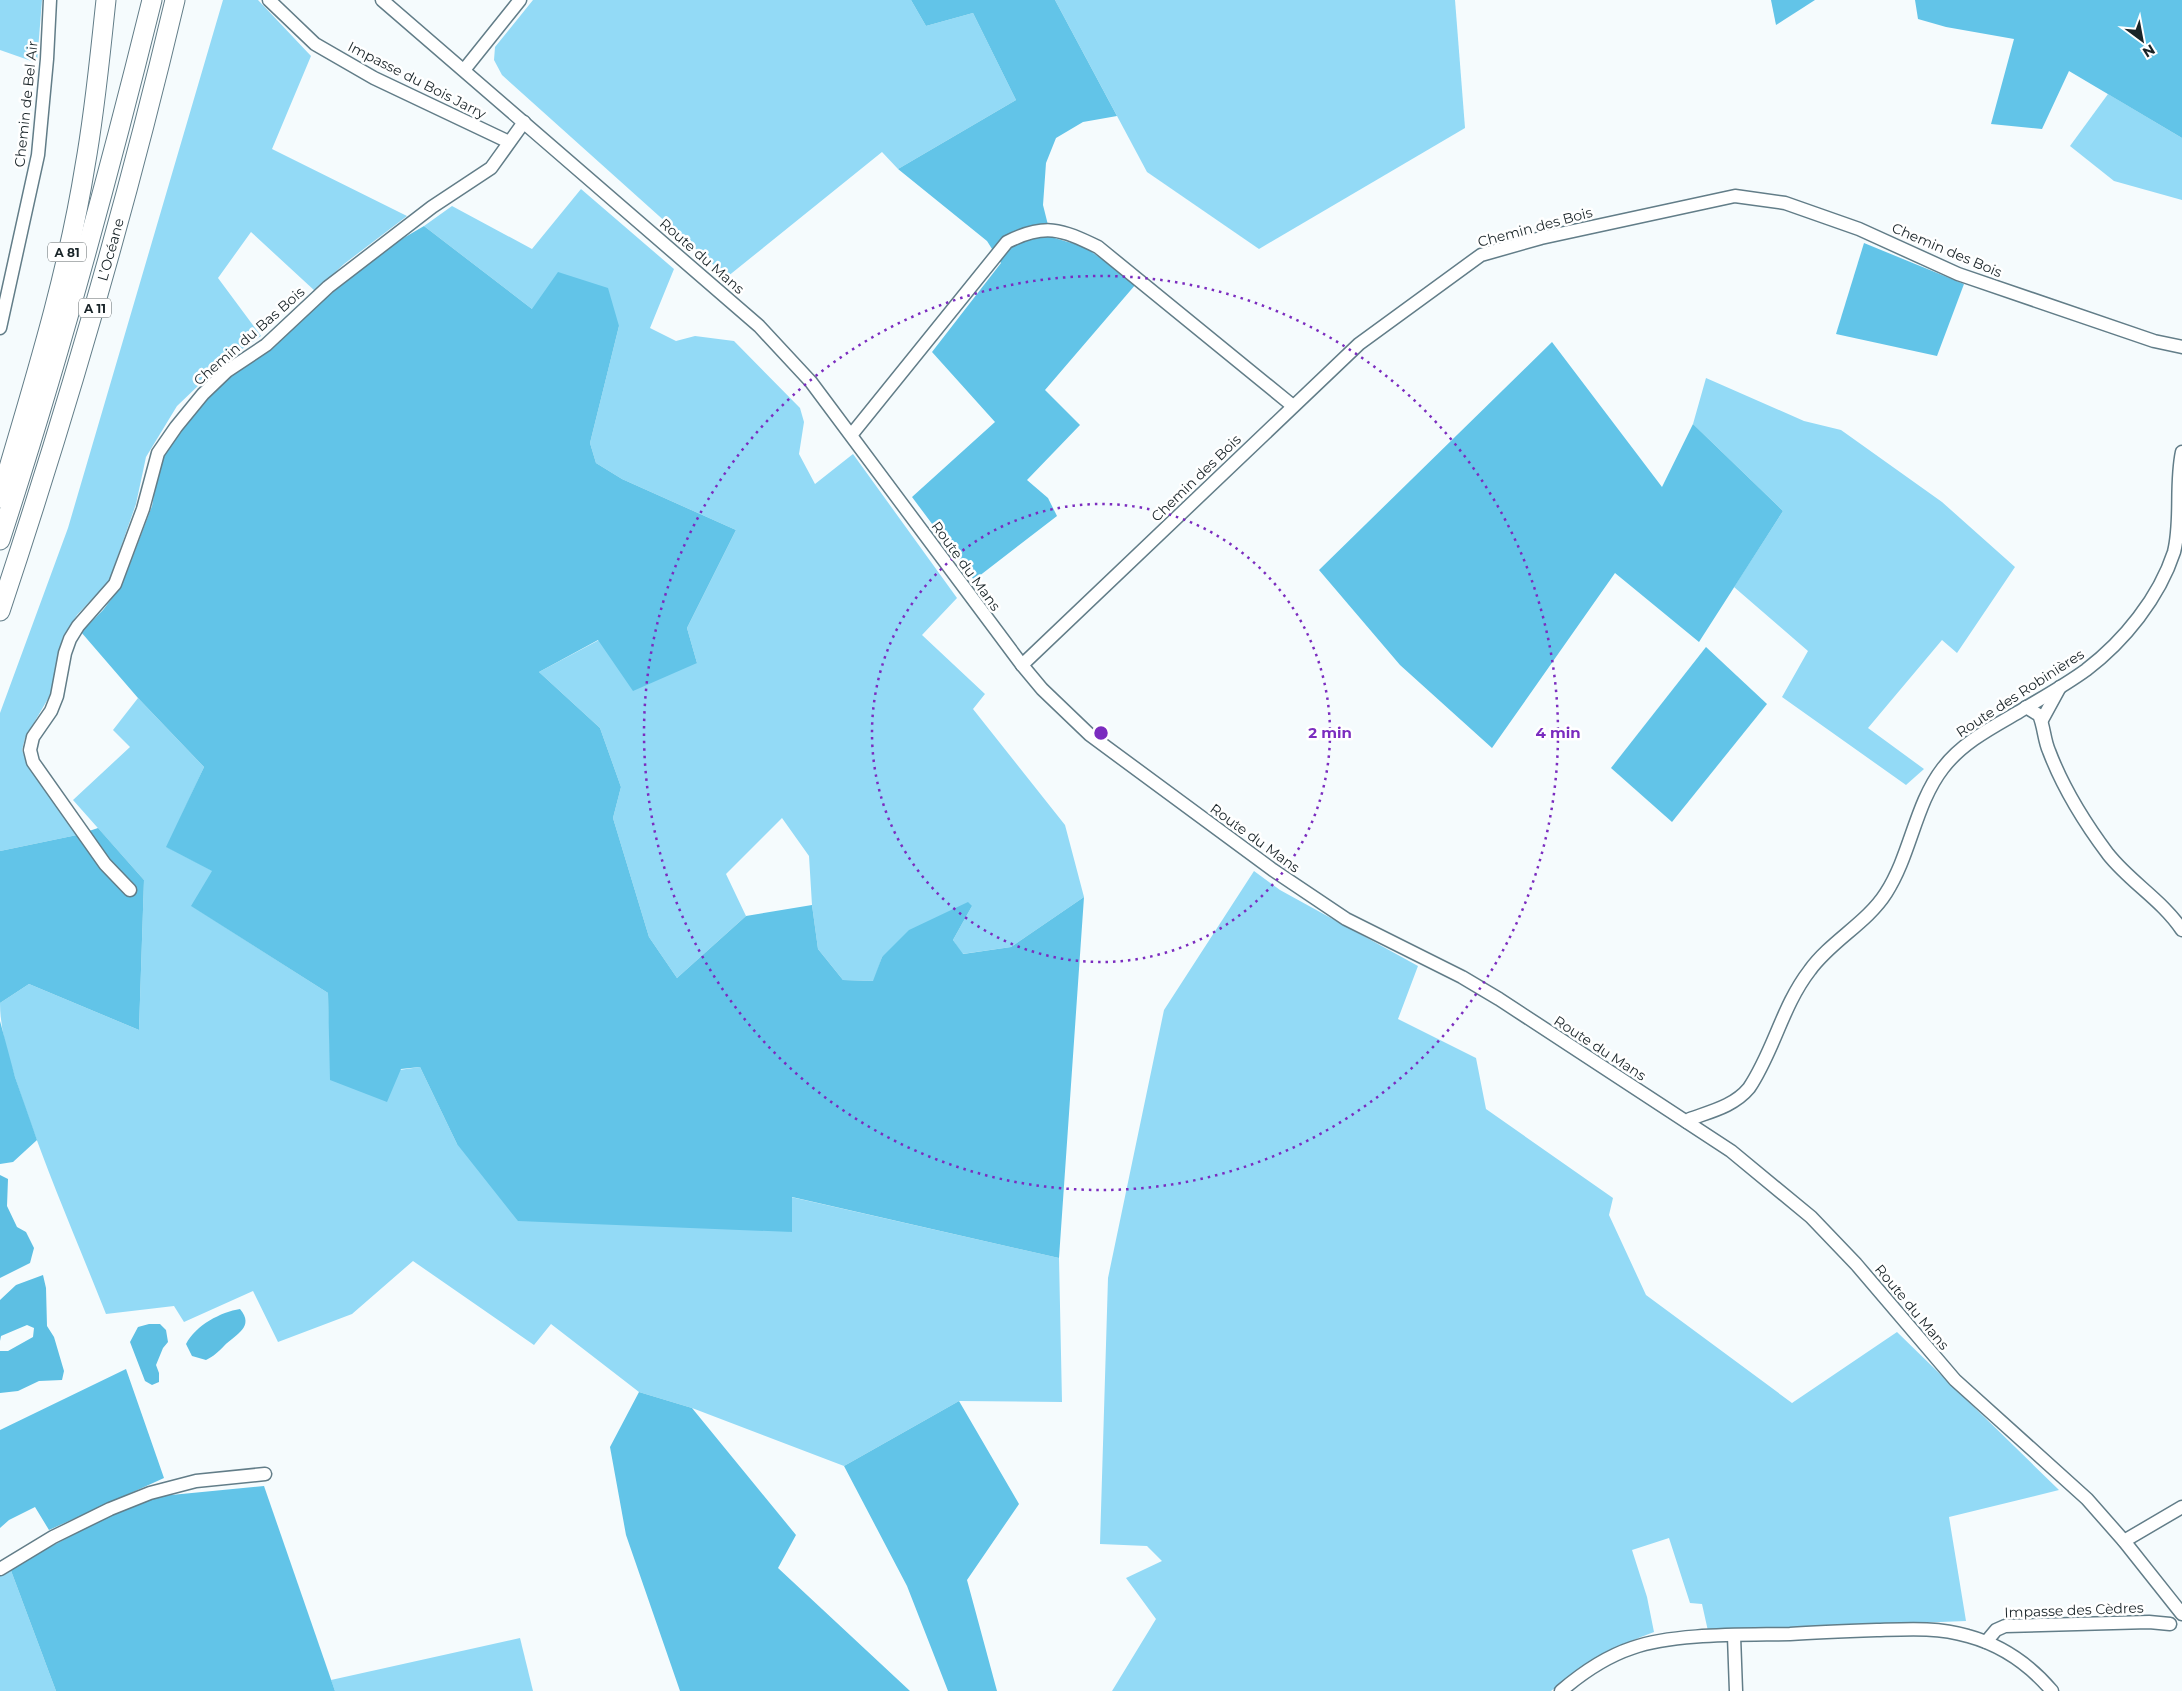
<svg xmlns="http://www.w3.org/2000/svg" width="2182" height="1691" font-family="Montserrat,sans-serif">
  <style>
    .green { fill: #93daf6 }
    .forest { fill: #62c4e8 }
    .water { fill: #5dbfe3 }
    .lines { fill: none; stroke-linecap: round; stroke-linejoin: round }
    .minor-casing { stroke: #627d88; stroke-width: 15 }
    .highway-casing { stroke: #627d88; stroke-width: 21 }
    .minor { stroke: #fff; stroke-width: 12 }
    .highway { stroke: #fff; stroke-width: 19 }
    .ring { fill: none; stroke: #7b2cbf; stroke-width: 2.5; stroke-dasharray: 2.5 5 }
    .labels { text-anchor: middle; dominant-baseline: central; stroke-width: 5; stroke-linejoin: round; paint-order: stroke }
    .shield { fill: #fff; stroke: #5e6668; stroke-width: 1 }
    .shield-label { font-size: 12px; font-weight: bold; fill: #192428 }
    .street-label { font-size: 14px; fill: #192428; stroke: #fff }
    .centre { fill: #7b2cbf; stroke: #fff; stroke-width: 2.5 }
    .ring-label { font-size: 15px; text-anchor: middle; font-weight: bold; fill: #7b2cbf; stroke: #fff; stroke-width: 5; stroke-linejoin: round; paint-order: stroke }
  </style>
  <rect width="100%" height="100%" fill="#f5fbfd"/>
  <g class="green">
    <path d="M0,0H42L37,63L0,50Z"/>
    <path d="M223,0H258L311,56L272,149L407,216L344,264L315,291L251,232L218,278L261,336L223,362L177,406L146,457L136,504L109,581L77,615L63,637L58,654L52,692L25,738L22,750L28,766L77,835L0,851V713L68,528Z"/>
    <path d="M533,0H911L926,26L973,13L1016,100L898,169L882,152L727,277L502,75L494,60L495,47Z"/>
    <path d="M1055,0H1455L1465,128L1259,249L1147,172Z"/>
    <path d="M2108,94L2182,138V200L2114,181L2070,146Z"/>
    <path d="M581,189L674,269L650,328L676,341L695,336L734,341L800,408L804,422L799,454L815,484L853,454L957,598L922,635L985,694L973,709L1065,825L1084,897L1011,947L962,954L953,940L972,906L882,957L874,981L843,980L818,949L812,905L809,856L782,818L726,874L746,916L677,978L649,937L613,818L621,787L600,728L539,672L599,640L697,663L687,628L736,530L622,479L596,463L590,443L619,326L532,309L424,226L452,206L532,249Z"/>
    <path d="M1706,378L1804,421L1841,430L1942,502L2015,567L1957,653L1942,640L1868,728L1924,769L1906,785L1782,697L1808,651L1734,587L1783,511L1693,424Z"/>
    <path d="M138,698L204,767L167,847L213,871L192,906L328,993L331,1080L420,1067L457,1144L792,1232L791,1197L1059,1258L1062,1402L959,1401L844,1466L692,1408L639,1392L551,1324L534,1345L413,1261L352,1314L278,1342L253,1291L184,1322L174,1306L106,1314C79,1246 50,1179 26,1110C15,1076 0,1039 0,1003L29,984L139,1030L144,880L73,800L130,747L113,730Z"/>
    <path d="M1254,871L1280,890L1418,966L1398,1019L1476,1058L1486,1109L1613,1198L1609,1215L1646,1295L1792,1403L1897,1332L2059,1490L1949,1517L1966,1621L1708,1631L1702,1604L1690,1603L1669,1538L1632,1550L1647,1597L1654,1632C1615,1646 1583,1665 1551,1691H1112L1156,1619L1126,1578L1162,1561L1147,1546L1100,1544L1108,1278L1164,1010Z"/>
    <path d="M10,1568L56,1691H0V1576Z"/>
    <path d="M520,1638L533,1691H335L331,1680Z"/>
  </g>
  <g class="forest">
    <path d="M911,0H1055L1117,116L1083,122L1056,138L1046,163L1043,205L1051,237L1085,247L1136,284L1045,390L1080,425L1027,480L1048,498L1057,516L974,580L912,497L995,422L932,352L1001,263L987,241L898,169L1016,100L973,13L926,26Z"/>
    <path d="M1771,0H1815L1776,25Z"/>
    <path d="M1915,0H2182V138L2069,71L2042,129L1991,124L2014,39L1946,27L1918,19Z"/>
    <path d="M424,226L532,309L558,272L608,288L619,326L590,443L596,463L622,479L736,530L687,628L697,663L633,691L598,640L539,672L600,728L621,787L613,818L649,937L677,978L746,916L812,905L818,949L843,980L873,981L882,957L909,930L968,902L972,906L953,940L963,954L1011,947L1084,897L1059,1258L792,1197V1232L518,1221L457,1144L420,1067L401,1069L387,1102L330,1080L328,993L191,906L212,871L166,847L204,767L138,698L81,632L103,610L122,585L152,506L157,479L165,454L183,427L208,396L231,376L271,350L327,297L395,243Z"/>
    <path d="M1864,243L1964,284L1937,356L1836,334Z"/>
    <path d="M1552,342L1662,487L1693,424L1783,511L1699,642L1615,573L1492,748L1400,665L1319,570Z"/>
    <path d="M1706,647L1767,704L1672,822L1611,768Z"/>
    <path d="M98,828L144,880L139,1030L29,984L0,1003V851L77,835Z"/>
    <path d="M0,1021L15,1077L37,1140L13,1162L0,1164Z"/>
    <path d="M126,1369L164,1478L49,1530L35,1507L9,1520L0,1528V1430Z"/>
    <path d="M639,1392L692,1408L796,1535L778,1568L910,1691H680L626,1535L610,1447Z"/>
    <path d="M959,1401L1019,1504L967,1580L997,1691H948L907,1586L844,1466Z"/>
    <path d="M264,1486L335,1691H56L10,1568L109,1516L161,1496Z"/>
  </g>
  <g class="water">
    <path d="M0,1175L8,1179L7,1206L17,1227L26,1232L34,1248L30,1263L0,1278Z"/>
    <path d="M43,1275L46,1288L47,1326L54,1337L64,1371L62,1380L39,1381L18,1391L0,1393V1351H8L33,1337L34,1328L27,1325L1,1336L0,1341V1300L16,1285Z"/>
    <path d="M240,1309C255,1327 236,1334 224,1346C218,1352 214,1356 206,1360L192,1356L186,1344C196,1325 221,1312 240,1309Z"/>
    <path d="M149,1324H160L166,1330L168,1342L163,1348L156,1365L159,1373V1382L152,1385L145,1381L130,1342L138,1327Z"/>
  </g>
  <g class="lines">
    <defs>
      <g id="minor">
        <path d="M269,0L315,44L374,78L509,142"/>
        <path d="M382,0L759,326L811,382L1022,665L1042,689L1090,735L1273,870L1346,919L1462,977L1499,999L1731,1151L1811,1217L1856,1264L1955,1380L2087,1499L2124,1541L2182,1614"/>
        <path d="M464,70L520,0"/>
        <path d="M0,328L38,155L47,59L50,0"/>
        <path d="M852,434L1007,242C1045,223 1061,229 1098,247L1293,406"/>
        <path d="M1022,665L1359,344L1481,255L1541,238L1735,196L1785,203L1859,229L1958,274L2154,341L2182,347"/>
        <path d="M2026,707L2039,715C2044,726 2044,740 2049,751C2063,788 2084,822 2108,854C2130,882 2162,900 2182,930"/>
        <path d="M2042,720L2060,687"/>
        <path d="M130,890L105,864L33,762L30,750L33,737L51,711L57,696L65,653L70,639L78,626L115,584L143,509L158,453L176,427L203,394L227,371L266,345L328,287L432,207L491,168L524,122"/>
        <path d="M1687,1122L1690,1119C1712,1111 1734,1106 1749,1088C1774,1051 1782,1006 1810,970C1831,941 1867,923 1886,893C1911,854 1915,804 1943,768C1962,743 1991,728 2017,713C2040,699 2064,686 2086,670C2124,641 2159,598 2174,552C2182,520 2175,485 2182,452"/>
        <path d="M2124,1541L2182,1507"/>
        <path d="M0,1569L53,1537L110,1509L150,1493L196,1481L265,1474"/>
        <path d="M1734,1636L1736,1691"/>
        <path d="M1986,1642L1996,1630L2005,1626L2149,1622L2170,1624"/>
        <path d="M1561,1691C1582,1673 1605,1657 1632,1648C1674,1633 1744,1635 1790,1634C1819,1632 1848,1631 1877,1630C1908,1629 1938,1627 1968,1636C2001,1645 2030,1665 2052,1691"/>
      </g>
      <g id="highway">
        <path d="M0,498C32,389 67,279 85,166C95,111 100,55 106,0"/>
        <path d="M0,540C58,362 107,182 152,0"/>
        <path id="s1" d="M0,611C67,410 126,207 175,0"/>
      </g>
    </defs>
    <use href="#minor" class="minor-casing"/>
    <use href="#highway" class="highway-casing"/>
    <use href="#minor" class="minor"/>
    <use href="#highway" class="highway"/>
  </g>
  <g class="ring">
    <circle cx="1101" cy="733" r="229"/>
    <circle cx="1101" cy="733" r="457"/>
  </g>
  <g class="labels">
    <g class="shield">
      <rect x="48" y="242.5" width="38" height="19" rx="4"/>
      <rect x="79" y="298.5" width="32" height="19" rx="4"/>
    </g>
    <g class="shield-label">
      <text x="67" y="252">A 81</text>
      <text x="95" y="308">A 11</text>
    </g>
    <g class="street-label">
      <text transform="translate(417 80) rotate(27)">Impasse du Bois Jarry</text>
      <text transform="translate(26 104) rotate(-84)">Chemin de Bel Air</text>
      <text transform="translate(1535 227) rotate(-15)">Chemin des Bois</text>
      <text stroke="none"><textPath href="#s1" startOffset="378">L’Océane</textPath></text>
      <text transform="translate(1947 250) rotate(23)">Chemin des Bois</text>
      <text transform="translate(702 256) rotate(41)">Route du Mans</text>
      <text transform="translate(249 336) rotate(-41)">Chemin du Bas Bois</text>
      <text transform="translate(1196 478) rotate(-44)">Chemin des Bois</text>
      <text transform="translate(966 566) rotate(54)">Route du Mans</text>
      <text transform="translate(2020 693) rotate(-33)">Route des Robinières</text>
      <text transform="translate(1255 838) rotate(36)">Route du Mans</text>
      <text transform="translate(1600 1048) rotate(33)">Route du Mans</text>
      <text transform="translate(1912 1307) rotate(50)">Route du Mans</text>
      <text transform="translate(2074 1610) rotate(-2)">Impasse des Cèdres</text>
    </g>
  </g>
  <circle cx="1101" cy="733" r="8" class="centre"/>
  <g class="ring-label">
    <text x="1330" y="738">2 min</text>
    <text x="1558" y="738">4 min</text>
  </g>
  <g transform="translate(2142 40) rotate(148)" stroke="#ffffff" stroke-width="4" paint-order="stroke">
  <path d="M0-4L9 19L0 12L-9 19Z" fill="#192428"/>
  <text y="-8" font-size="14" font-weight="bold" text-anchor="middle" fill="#192428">N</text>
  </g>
</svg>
